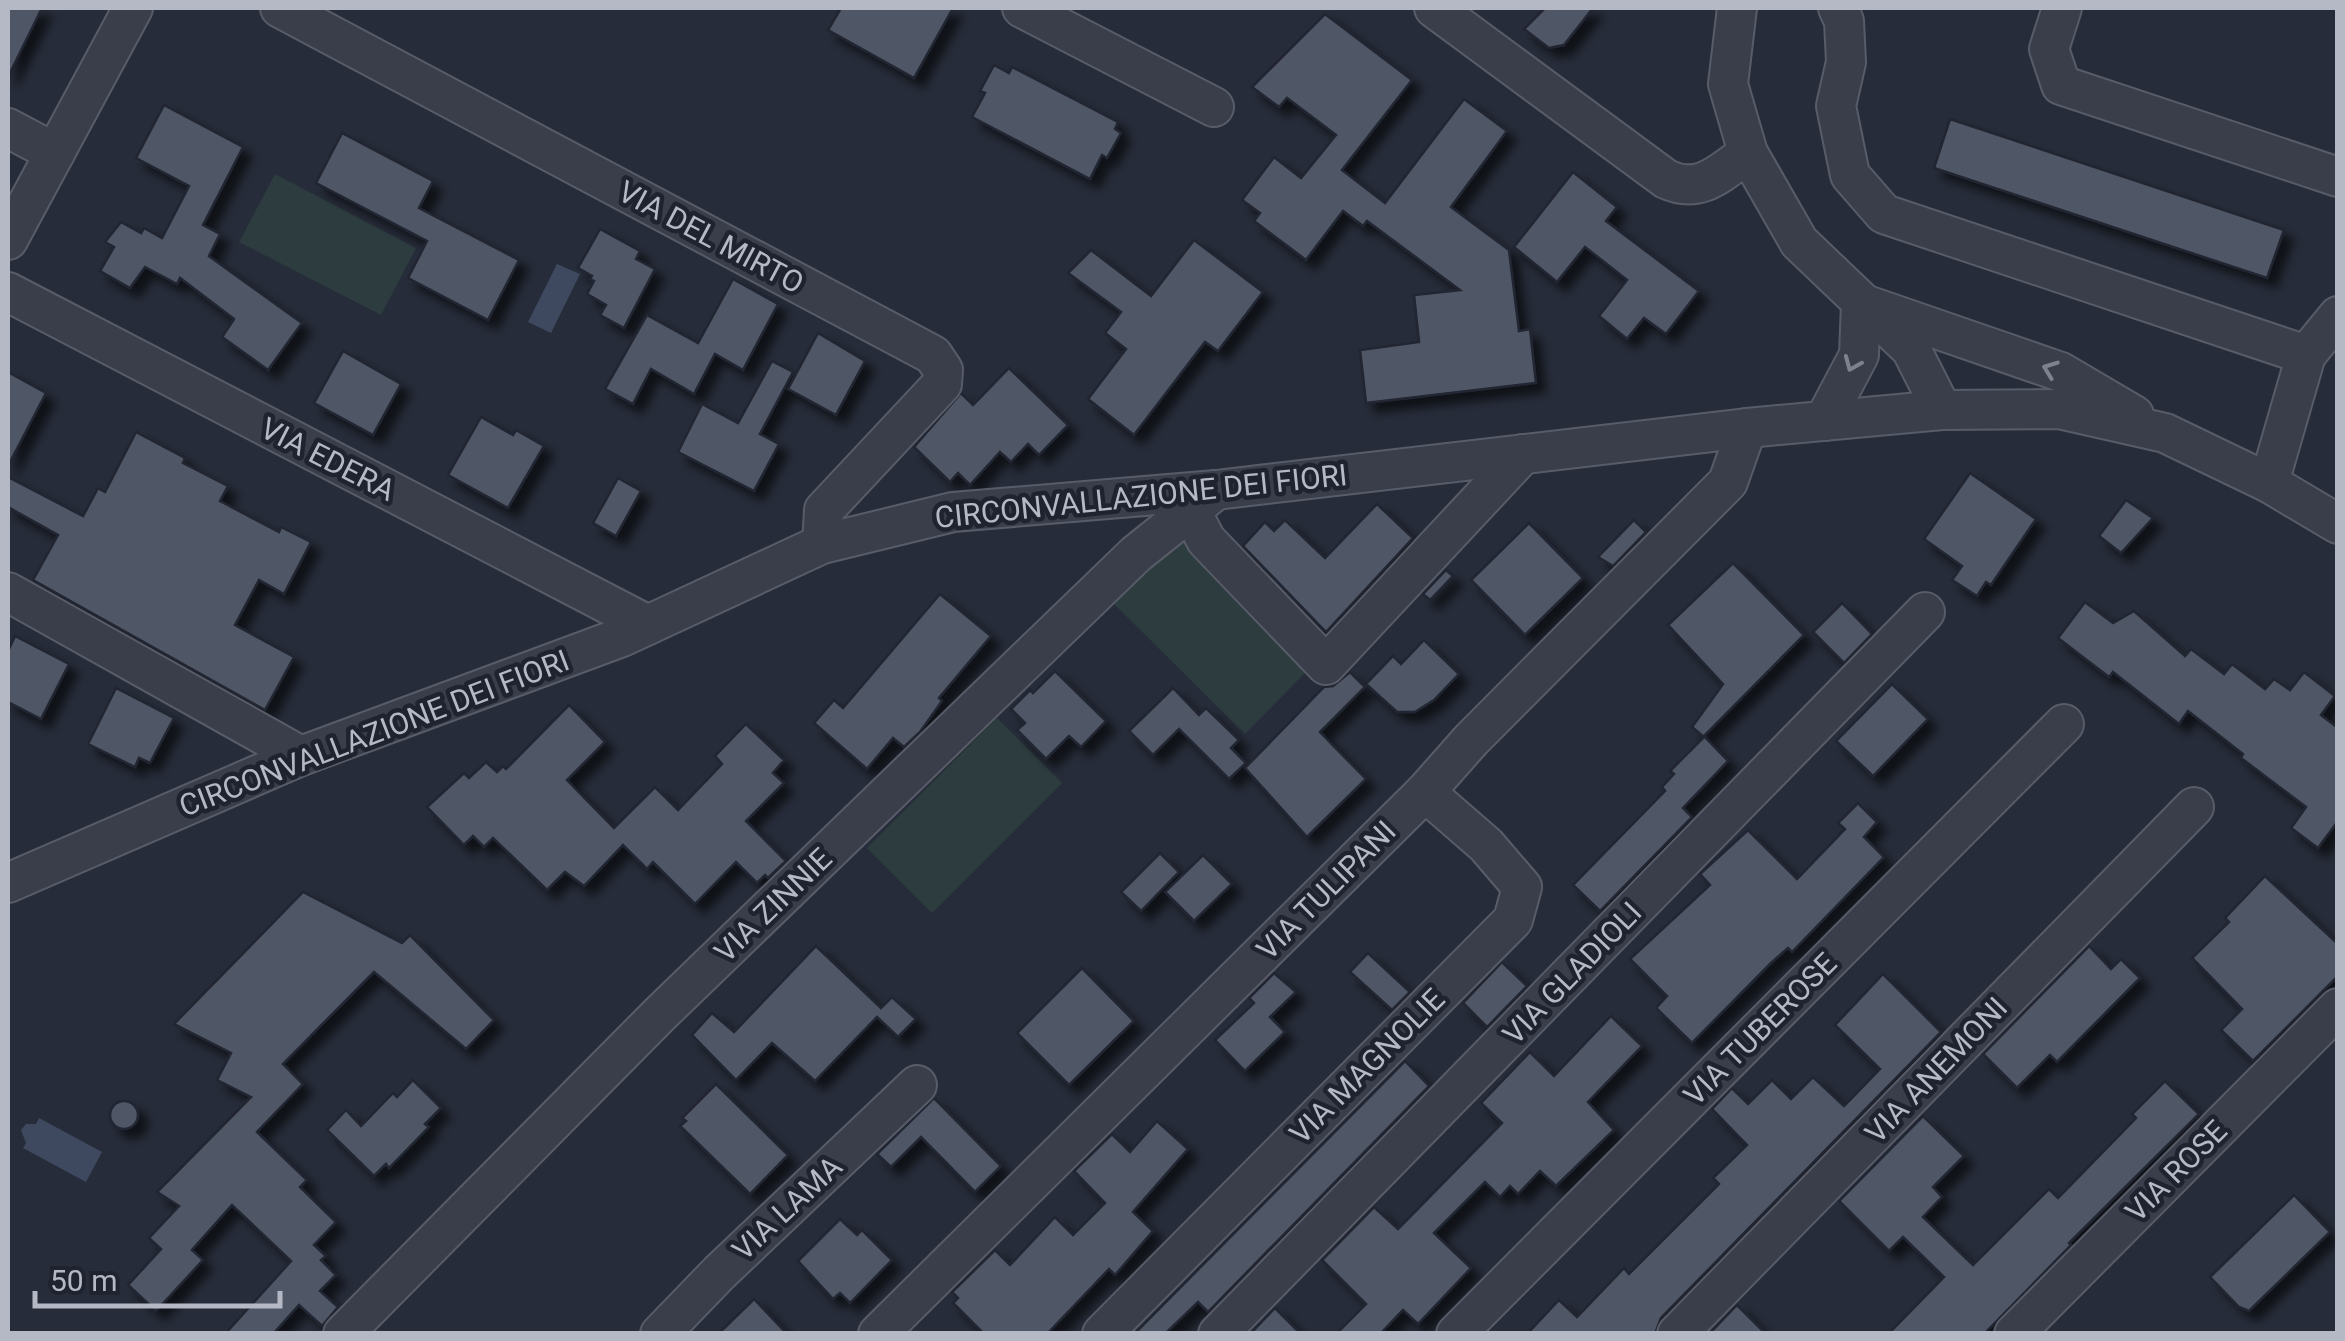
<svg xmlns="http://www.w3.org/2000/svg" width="2345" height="1341" font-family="Roboto,sans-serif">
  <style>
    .green { fill: #2c3c3f }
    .water { fill: #3e4960 }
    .building { fill: #4f5665; stroke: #212531; stroke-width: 2.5; filter: url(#shadow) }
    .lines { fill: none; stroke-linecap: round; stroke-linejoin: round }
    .minor-casing { stroke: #585c68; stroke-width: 42 }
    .minor { stroke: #3a3e4a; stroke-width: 38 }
    .oneway { stroke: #7e828e }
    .labels { text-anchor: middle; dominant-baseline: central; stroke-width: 9; stroke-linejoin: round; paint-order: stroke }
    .street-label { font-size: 30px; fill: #b5b9c5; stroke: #1f232f }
  </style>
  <defs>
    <filter id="shadow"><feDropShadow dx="9" dy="9" stdDeviation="5" flood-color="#0009"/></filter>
  </defs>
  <rect width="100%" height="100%" fill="#262c39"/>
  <g class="green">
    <path d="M275,174L416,248L381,315L239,242Z"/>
    <path d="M1179,538L1310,668L1245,734L1114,604Z"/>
    <path d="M997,718L1062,783L932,913L867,848Z"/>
  </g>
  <g class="water">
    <path d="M557,264L580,274L551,333L528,322Z"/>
    <path d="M39,1118L102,1152L86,1182L23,1148L26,1143L21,1130L26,1124H36Z"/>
  </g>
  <g class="building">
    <path d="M8,8H42L8,77Z"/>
    <path d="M841,8H953L914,78L828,30Z"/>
    <path d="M1545,8H1593L1564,45L1549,48L1524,29Z"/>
    <path d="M1325,14L1412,80L1342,170L1385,203L1464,99L1507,131L1451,207L1509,250L1519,331L1530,329L1536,383L1366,403L1360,350L1419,342L1414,295L1460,290L1367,221L1363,226L1343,211L1306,260L1254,221L1260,213L1242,200L1274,157L1301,178L1336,135L1287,98L1279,107L1252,87Z"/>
    <path d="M994,65L1009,73L1012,67L1118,122L1115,129L1121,133L1107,158L1102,155L1090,179L972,117L985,93L980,91Z"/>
    <path d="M164,105L243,147L203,225L220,234L209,256L302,323L268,370L222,337L234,319L180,278L177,284L145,267L130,288L100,271L114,247L105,242L121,222L141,233L144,228L162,238L189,186L136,158Z"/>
    <path d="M1950,119L2284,230L2267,278L1934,168Z"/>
    <path d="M342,133L433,181L419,208L519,260L488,320L408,278L427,241L316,183Z"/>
    <path d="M1573,172L1617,207L1606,221L1699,291L1666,334L1644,318L1627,339L1599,316L1627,280L1585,247L1557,282L1514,247Z"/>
    <path d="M600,229L640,251L636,259L655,269L624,328L600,315L606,305L587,294L594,281L590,279L592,276L578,268Z"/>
    <path d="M1194,240L1263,292L1218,351L1205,342L1134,435L1088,399L1126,349L1105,333L1121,312L1068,273L1091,250L1151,296Z"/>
    <path d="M733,279L778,304L743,370L715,354L694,394L651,369L633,404L605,389L647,315L698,343Z"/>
    <path d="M818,333L865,361L836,415L788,389Z"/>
    <path d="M343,351L401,384L373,435L314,403Z"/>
    <path d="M772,361L793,372L760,434L779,444L754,491L678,452L702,404L738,423Z"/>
    <path d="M1009,368L1068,425L1039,455L1028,444L1011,462L1000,452L970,485L958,473L950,482L914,447L961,393L973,405Z"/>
    <path d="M8,372L46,393L8,466Z"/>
    <path d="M481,417L513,435L516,430L544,446L508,508L448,475Z"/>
    <path d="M136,432L185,458L183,463L228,486L220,501L279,532L281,527L311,542L284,594L259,580L235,625L294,657L265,710L33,580L58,535L8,507V477L83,516L98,488L105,492Z"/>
    <path d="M1970,473L2036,519L1991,585L1986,582L1977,596L1952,580L1962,566L1924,539Z"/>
    <path d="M618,478L641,491L616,536L593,523Z"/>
    <path d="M2126,500L2153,518L2121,553L2099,536Z"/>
    <path d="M1377,504L1413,538L1326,632L1243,546L1265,522L1274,531L1285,520L1325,558Z"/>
    <path d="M1634,520L1646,532L1613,566L1598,557Z"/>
    <path d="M1529,523L1583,578L1525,635L1471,580Z"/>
    <path d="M1733,563L1804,635L1704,736L1728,761L1683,808L1692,817L1600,911L1573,885L1665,791L1662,787L1674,774L1670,771L1704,737L1692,727L1723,684L1668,625Z"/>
    <path d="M1446,570L1453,576L1430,600L1423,594Z"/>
    <path d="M940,594L991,636L939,698L942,701L920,732L904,747L893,738L867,769L814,723L834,700L843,708Z"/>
    <path d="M2085,602L2113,623L2134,611L2185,656L2191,649L2224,674L2232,664L2265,689L2274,679L2290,690L2304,672L2335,696L2321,715L2338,728V821L2318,848L2291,828L2306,807L2241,758L2243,754L2188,711L2179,724L2113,672L2109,677L2058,638Z"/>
    <path d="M1842,603L1872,634L1844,663L1813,632Z"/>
    <path d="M15,636L69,664L41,719L8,702V651Z"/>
    <path d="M1424,640L1459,674L1434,700L1415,712H1397L1366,684L1393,656L1401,664Z"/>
    <path d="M1055,671L1106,721L1081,747L1069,736L1046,759L1017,730L1025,723L1011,709L1030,690L1033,693Z"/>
    <path d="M1350,672L1365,687L1320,732L1366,779L1307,837L1245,768L1324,687L1333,686Z"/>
    <path d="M1892,684L1928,719L1873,776L1836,741Z"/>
    <path d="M116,688L174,718L150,763L139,758L135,767L88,744Z"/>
    <path d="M1173,688L1199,715L1206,708L1239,740L1231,748L1246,763L1229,779L1179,729L1153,755L1129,731Z"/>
    <path d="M569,705L605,742L567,780L614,828L655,787L678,810L722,764L715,756L746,724L784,760L773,773L784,783L746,821L786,861L768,878L765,875L757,883L736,862L695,904L653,862L647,869L623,845L584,886L565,872L547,890L493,838L484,847L473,836L464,845L427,807L464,773L469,778L486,762L497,772L503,766L506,769Z"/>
    <path d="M1858,803L1877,822L1864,837L1884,857L1792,952L1788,948L1771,963L1692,1043L1656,1008L1667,996L1630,959L1710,885L1700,874L1748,830L1797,879L1845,829L1838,823Z"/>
    <path d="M1160,853L1179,872L1141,911L1121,892Z"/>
    <path d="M1203,855L1232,884L1194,921L1165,892Z"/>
    <path d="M2265,876L2338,944V976L2253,1061L2221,1030L2242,1009L2192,958L2229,922L2225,918Z"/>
    <path d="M303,892L402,943L410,935L494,1020L466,1049L374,972L283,1064L303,1084L257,1132L307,1180L300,1187L336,1222L314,1245L326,1256L321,1260L336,1275L320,1291L338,1307L322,1326L299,1305L273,1334H225L291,1261L232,1205L192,1250L203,1260L156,1311L128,1285L161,1249L149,1238L179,1206L157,1192L251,1097L217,1080L231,1053L174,1024Z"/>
    <path d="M816,946L881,1008L892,997L916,1019L898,1037L877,1017L815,1081L772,1043L736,1080L692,1035L712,1013L734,1032Z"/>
    <path d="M2089,946L2111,969L2121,959L2140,978L2057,1062L2050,1055L2017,1088L1983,1054Z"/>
    <path d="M1368,953L1410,992L1392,1010L1350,972Z"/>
    <path d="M1502,962L1527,986L1487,1027L1463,1003Z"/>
    <path d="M1082,968L1134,1021L1069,1085L1017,1033Z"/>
    <path d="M1274,973L1296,992L1270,1017L1285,1032L1245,1071L1215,1040L1254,1003L1249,998Z"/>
    <path d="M1883,974L1941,1032L1661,1318L1655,1334H1527L1559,1300L1577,1317L1624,1268L1629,1274L1719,1184L1713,1178L1747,1145L1712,1109L1732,1088L1748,1104L1772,1080L1791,1099L1813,1077L1844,1106L1880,1069L1835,1025Z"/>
    <path d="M1611,1016L1642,1046L1588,1102L1614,1130L1556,1186L1540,1171L1518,1194L1510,1186L1500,1197L1485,1182L1434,1233L1471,1268L1418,1324L1403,1310L1380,1334H1336L1366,1304L1322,1260L1374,1207L1398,1229L1502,1123L1481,1103L1530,1052L1554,1076Z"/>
    <path d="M1405,1061L1429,1086L1208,1312L1198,1302L1165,1334H1134Z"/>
    <path d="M413,1080L441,1108L425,1124L429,1127L389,1168L386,1164L374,1176L327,1130L346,1110L361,1126L393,1093L397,1097Z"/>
    <path d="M2165,1081L2199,1114L2069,1243L2071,1245L1984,1334H1888L1944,1277L1903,1237L1889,1251L1839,1201L1923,1116L1964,1156L1933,1187L1942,1197L1923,1217L1973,1265L2049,1189L2058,1198L2136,1118L2132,1114Z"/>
    <path d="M716,1084L788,1155L750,1194L680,1126L686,1121L682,1118Z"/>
    <path d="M934,1098L1001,1166L975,1192L921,1137L891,1167L877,1154Z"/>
    <circle cx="124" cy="1115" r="14"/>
    <path d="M1157,1121L1188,1149L1133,1212L1153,1231L1115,1275L1109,1269L1047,1334H984L953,1303L958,1298L952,1292L995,1250L1010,1265L1055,1217L1073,1235L1105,1203L1074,1171L1112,1134L1130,1152Z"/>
    <path d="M2294,1195L2330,1232L2249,1311L2239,1307L2210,1277Z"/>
    <path d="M840,1219L857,1235L862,1230L892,1260L850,1303L840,1293L833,1299L798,1261Z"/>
    <path d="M754,1299L787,1334H718Z"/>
    <path d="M1737,1305L1766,1334H1709Z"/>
    <path d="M1275,1308L1301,1334H1250Z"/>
  </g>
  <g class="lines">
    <defs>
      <g id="minor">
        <path d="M280,8L933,355L943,370L942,384L824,510L822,544"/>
        <path d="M1022,8L1214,107"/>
        <path d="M1434,8L1666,179C1700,195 1720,173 1748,153"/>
        <path d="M1737,8L1728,84L1748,153L1799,242L1911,349L1942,410"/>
        <path d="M1838,8L1844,21L1846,62L1836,106L1850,175L1884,214L2306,355L2269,483"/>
        <path d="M2062,8L2049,49L2061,85L2338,177"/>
        <path d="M8,128L55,153"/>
        <path d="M8,240L133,8"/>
        <path d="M8,292L648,625"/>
        <path d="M2306,355L2338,316"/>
        <path d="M1824,421L1859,355L1861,303L2061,372L2134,415"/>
        <path d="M1191,511L1206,540L1326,665L1523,454"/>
        <path d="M8,592L301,756"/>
        <path d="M8,883L301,756L622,637L822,544L953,512L1216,490L1747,428L1942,410L2059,409L2165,433L2269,483L2338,524"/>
        <path d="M343,1334L660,1014L1136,554L1216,490"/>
        <path d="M660,1334L720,1272L917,1085"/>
        <path d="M878,1334L1425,792L1471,740L1728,482L1747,428"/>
        <path d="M1102,1334L1513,920L1522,887L1486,845L1425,792"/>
        <path d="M1218,1334L1925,612"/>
        <path d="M1456,1334L2064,724"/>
        <path d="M1677,1334L2194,807"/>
        <path d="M2014,1334L2338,1008"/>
      </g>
    </defs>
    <use href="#minor" class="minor-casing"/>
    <use href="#minor" class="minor"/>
  </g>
  <defs><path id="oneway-chevron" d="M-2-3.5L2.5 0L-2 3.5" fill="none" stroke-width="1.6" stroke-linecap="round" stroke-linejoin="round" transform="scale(2.5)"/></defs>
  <g class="oneway">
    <use href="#oneway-chevron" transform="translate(1852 364) rotate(113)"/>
    <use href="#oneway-chevron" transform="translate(2050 369) rotate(-159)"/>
  </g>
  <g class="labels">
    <g class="street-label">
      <text transform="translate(711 237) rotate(28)">VIA DEL MIRTO</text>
      <text transform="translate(328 459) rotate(27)">VIA EDERA</text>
      <text transform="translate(1141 496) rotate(-6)">CIRCONVALLAZIONE DEI FIORI</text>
      <text transform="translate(374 733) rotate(-21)">CIRCONVALLAZIONE DEI FIORI</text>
      <text transform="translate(1326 890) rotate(-45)">VIA TULIPANI</text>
      <text transform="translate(773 905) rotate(-44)">VIA ZINNIE</text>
      <text transform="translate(1572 973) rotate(-46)">VIA GLADIOLI</text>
      <text transform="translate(1760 1029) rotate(-45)">VIA TUBEROSE</text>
      <text transform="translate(1367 1066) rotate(-45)">VIA MAGNOLIE</text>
      <text transform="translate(1936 1070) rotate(-46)">VIA ANEMONI</text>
      <text transform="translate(2176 1171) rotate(-45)">VIA ROSE</text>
      <text transform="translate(787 1208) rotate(-43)">VIA LAMA</text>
    </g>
  </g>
  <rect width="2345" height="1341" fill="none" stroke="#b5b9c5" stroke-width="20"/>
  <path d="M35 1291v15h245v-15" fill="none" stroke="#b5b9c5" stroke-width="5"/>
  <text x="50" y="1291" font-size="30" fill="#b5b9c5" stroke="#1f232f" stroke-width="8" paint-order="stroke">50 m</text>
</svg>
